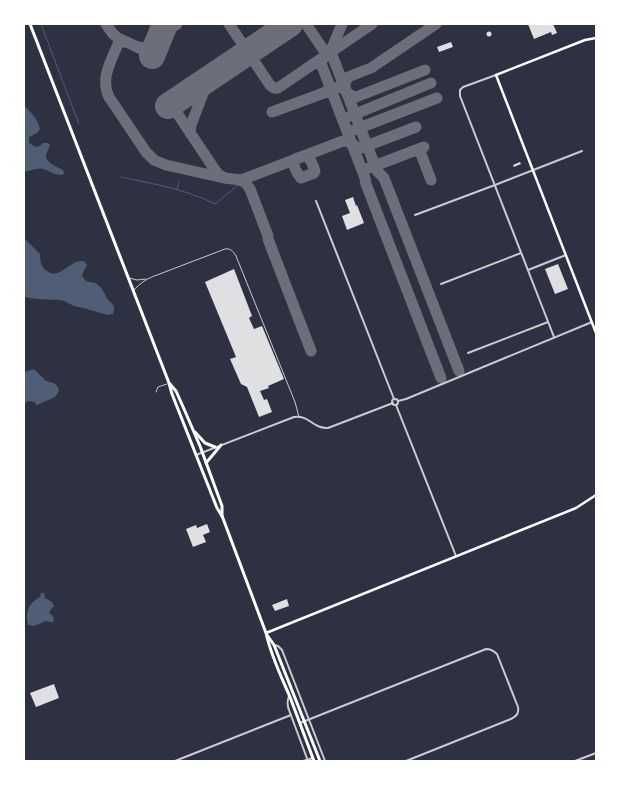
<svg xmlns="http://www.w3.org/2000/svg" width="620" height="785" font-family="'Fira Sans Condensed',sans-serif">
  <style>
    .water { fill: #4f5d75 }
    .lines { fill: none; stroke-linecap: round; stroke-linejoin: round }
    .stream { stroke: #4f5d75; stroke-width: 1 }
    .taxiway { stroke: #6c6f7a; stroke-width: 11 }
    .runway { stroke: #6c6f7a; stroke-width: 26 }
    .building { fill: #e0e0e3 }
    .service { stroke: #caccd0; stroke-width: 1 }
    .minor { stroke: #caccd0; stroke-width: 2 }
    .secondary { stroke: #fff; stroke-width: 2.5 }
    .primary { stroke: #fff; stroke-width: 3 }
  </style>
  <rect width="100%" height="100%" fill="#2d3142"/>
  <g class="water">
    <path d="M24,105C31,113 38,119 40,129L37,133L29,137V143L36,147L40,146L43,143H48L50,145C49,148 47,152 46,155C45,163 58,167 63,170L64,174C57,177 50,171 43,169C36,167 31,172 24,171Z"/>
    <path d="M24,238L40,254C40,261 41,267 47,271C60,282 72,256 85,262L87,265L82,275C86,285 90,280 97,284C103,288 105,295 108,300C110,302 112,303 113,305C115,308 114,311 113,314L108,315L83,308L74,306L64,301L60,300L37,299L24,297Z"/>
    <path d="M34,369L46,381L54,383L58,387L59,391L55,397L37,405L34,402L28,401L24,404V372Z"/>
    <path d="M41,593H44L45,598L52,602L54,606L51,609L49,613L53,616L54,620L53,622H50L46,621L34,626L28,625C25,613 28,603 40,597Z"/>
  </g>
  <g class="lines">
    <g class="stream">
      <path d="M41,24L79,124"/>
      <path d="M121,177C153,184 186,189 215,204L238,185"/>
      <path d="M177,190L179,181"/>
    </g>
    <g class="taxiway">
      <path d="M106,24L113,34L118,38L152,54"/>
      <path d="M229,24L270,85C272,87 274,89 278,88L372,24"/>
      <path d="M306,24L327,55L323,59"/>
      <path d="M342,24L332,48V55L377,171L384,178L459,371"/>
      <path d="M160,36L177,24"/>
      <path d="M126,42H121L118,44C111,61 100,79 109,97L146,152L154,160L166,165L224,178L241,180L343,141C351,140 353,147 361,148L416,127"/>
      <path d="M138,47C155,50 158,37 164,24"/>
      <path d="M313,64L318,63L322,66L365,178L366,184L441,378"/>
      <path d="M345,88V83L348,77L371,68L436,24"/>
      <path d="M321,94C325,92 335,87 340,87C346,88 346,96 356,97L425,70"/>
      <path d="M171,104L215,170L219,175L223,177"/>
      <path d="M272,112L321,94L328,92"/>
      <path d="M177,113C172,100 185,95 194,89"/>
      <path d="M348,117L431,83"/>
      <path d="M354,130L437,98"/>
      <path d="M190,133L191,125L207,83L212,76"/>
      <path d="M413,151H418L421,154L431,180"/>
      <path d="M297,158C295,160 294,161 294,164C294,168 298,175 301,178L314,173L315,171C312,164 311,156 303,156"/>
      <path d="M369,168L424,147"/>
      <path d="M239,180L245,182L250,189L268,236V239L311,351"/>
    </g>
    <g class="runway">
      <path d="M152,56L165,24"/>
      <path d="M168,106L290,24"/>
    </g>
  </g>
  <g class="building">
    <path d="M528,24H553L557,33L552,35L551,32L534,39Z"/>
    <circle cx="489" cy="34" r="2.5"/>
    <path d="M451,42L453,47L439,52L437,47Z"/>
    <path d="M520,162L521,164L514,167L513,165Z"/>
    <path d="M353,197L356,206L357,205L364,223L347,230L342,216L350,213L345,200Z"/>
    <path d="M558,264L568,289L555,294L545,269Z"/>
    <path d="M234,269L252,316L249,318L254,329L262,326L284,379L268,386L269,388L260,391L264,400L267,399L272,412L259,417L247,387L241,384L230,359L236,357L205,282Z"/>
    <path d="M207,524L210,532L203,535L206,542L193,547L186,529L196,525L197,528Z"/>
    <path d="M287,599L289,606L275,611L272,605Z"/>
    <path d="M54,684L59,698L36,707L30,693Z"/>
  </g>
  <g class="lines">
    <g class="service">
      <path d="M129,278L137,280L146,279"/>
      <path d="M134,290C140,283 148,278 157,275L225,249C230,248 233,251 236,256L295,402L299,417"/>
      <path d="M156,392L158,387L167,384"/>
    </g>
    <g class="minor">
      <path d="M496,75L463,87L460,90V96L554,337"/>
      <path d="M316,201L394,399"/>
      <path d="M415,215L495,185L582,151"/>
      <path d="M528,270L566,255"/>
      <path d="M441,284L521,253"/>
      <path d="M468,353L548,322"/>
      <circle cx="395" cy="402" r="3"/>
      <path d="M398,401L406,399L592,322"/>
      <path d="M396,405L456,556"/>
      <path d="M196,455L294,417C310,415 313,429 328,428L393,403"/>
      <path d="M274,645L278,646L282,650L325,761"/>
      <path d="M289,696C287,701 287,705 289,710L308,761"/>
      <path d="M300,723L486,649C491,649 494,651 497,654L518,707C519,713 517,716 511,719L406,761"/>
      <path d="M175,761L291,715"/>
      <path d="M303,761L313,758"/>
      <path d="M575,761L596,753"/>
    </g>
    <g class="secondary">
      <path d="M596,38L585,40L496,75L596,333"/>
      <path d="M266,633L576,508L596,495"/>
    </g>
    <g class="primary">
      <path d="M30,24L169,383L172,394L217,508L222,516"/>
      <path d="M170,384L176,391L184,409L200,446L222,506V516L224,521L266,633C271,656 281,676 290,697C298,718 306,740 314,761"/>
      <path d="M195,432L205,443L215,447"/>
      <path d="M206,463L221,445"/>
      <path d="M267,635L274,645L278,655L320,761"/>
    </g>
  </g>
  <rect width="620" height="785" fill="none" stroke="#ffffff" stroke-width="50"/>
</svg>
